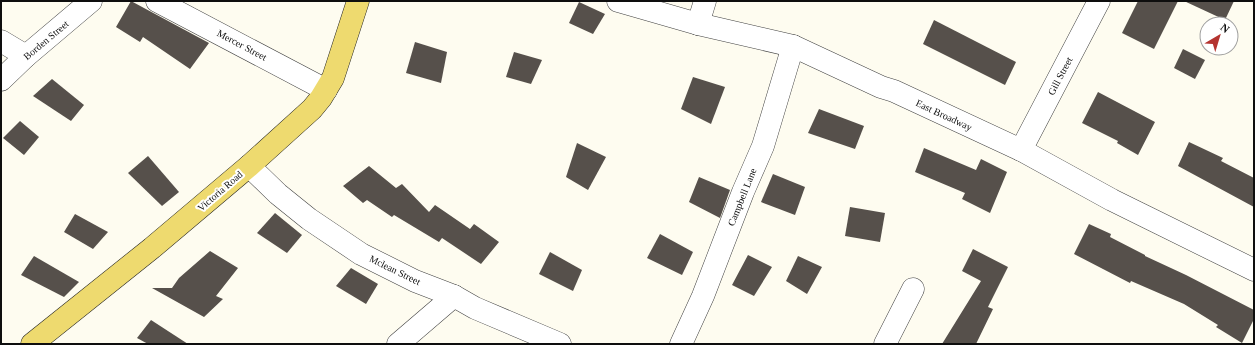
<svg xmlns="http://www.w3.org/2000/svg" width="1255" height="345" font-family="Georgia,serif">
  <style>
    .building { fill: #56504b }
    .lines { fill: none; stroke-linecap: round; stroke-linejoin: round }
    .street-casing { stroke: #414141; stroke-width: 23 }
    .primary-casing { stroke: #1f1f1f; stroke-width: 23 }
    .street { stroke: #fff; stroke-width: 22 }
    .primary { stroke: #eeda6f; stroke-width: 22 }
    .labels { text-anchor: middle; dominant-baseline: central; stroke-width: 4; stroke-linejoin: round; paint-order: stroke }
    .street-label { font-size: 10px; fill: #0e0e0e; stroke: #fff }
  </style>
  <rect width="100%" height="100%" fill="#fefcf0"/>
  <g class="building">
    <path d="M131,1L209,43L190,69L143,37L140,42L116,27Z"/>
    <path d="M1138,1H1178L1154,49L1122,33Z"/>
    <path d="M1184,1H1234L1225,20Z"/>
    <path d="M579,2L605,14L593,34L569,23Z"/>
    <path d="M934,20L1016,62L1005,85L923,44Z"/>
    <path d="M415,42L447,52L441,83L406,73Z"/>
    <path d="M1183,49L1205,60L1195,79L1174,68Z"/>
    <path d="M514,52L542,60L531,84L506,77Z"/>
    <path d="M693,77L725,87L711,124L681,109Z"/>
    <path d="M52,79L84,105L71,121L33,96Z"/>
    <path d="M1098,92L1155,122L1138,155L1117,143L1118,141L1082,123Z"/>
    <path d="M819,109L864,126L855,149L808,133Z"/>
    <path d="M20,121L39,137L24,155L3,138Z"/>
    <path d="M1189,142L1223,158L1221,161L1254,178V207L1178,166Z"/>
    <path d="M577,143L606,157L588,190L566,177Z"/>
    <path d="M924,148L976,170L981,159L1007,172L990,213L962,199L965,193L915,172Z"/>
    <path d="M148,156L179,192L162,206L128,173Z"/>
    <path d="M369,166L396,188L402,184L429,212L435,205L470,229L474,224L499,242L481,264L442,238L439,242L394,215L392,217L367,200L363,203L343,186Z"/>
    <path d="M773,174L805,187L795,215L761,202Z"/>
    <path d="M699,177L730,190L720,218L689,202Z"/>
    <path d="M850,207L885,213L880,242L845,236Z"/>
    <path d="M275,213L302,235L287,253L257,233Z"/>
    <path d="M75,214L108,232L93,249L64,232Z"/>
    <path d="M1089,224L1111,234L1110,237L1145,255V256L1186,275L1254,310V319L1242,343L1216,327L1218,325L1184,304L1131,281L1130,283L1074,254Z"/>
    <path d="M660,234L693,252L682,275L647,258Z"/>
    <path d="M973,249L1008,267L988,307L993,309L976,344H942L981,281L962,271Z"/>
    <path d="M210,251L238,268L216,296L223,299L204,317L152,288H172L179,278Z"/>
    <path d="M550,252L582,270L573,291L539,274Z"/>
    <path d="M748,255L772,267L754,296L732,285Z"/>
    <path d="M34,256L79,282L64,297L21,275Z"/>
    <path d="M798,256L822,267L807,294L786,281Z"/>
    <path d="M351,268L378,284L366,304L336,286Z"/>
    <path d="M151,320L188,344H148L137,338Z"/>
  </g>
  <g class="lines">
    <defs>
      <g id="street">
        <path d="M157,1L326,90"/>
        <path d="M618,1L698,24L793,46L881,87L894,91L1021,150L1112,200L1254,270"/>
        <path d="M698,24L705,1"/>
        <path d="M1,41L26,56"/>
        <path d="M1,80L26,56L91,1"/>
        <path d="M1021,150L1099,1"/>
        <path d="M249,166L278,194L309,219L361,254L415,281L454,296L475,308L560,344"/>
        <path d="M398,344L454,296"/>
        <path d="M681,344L703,296L743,192L763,146L793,46"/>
        <path d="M885,344L913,289"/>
      </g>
      <path id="primary" d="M32,344L152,248L249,166L312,109L321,98L333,78L358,1"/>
    </defs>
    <use href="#street" class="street-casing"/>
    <use href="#primary" class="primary-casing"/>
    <use href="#street" class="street"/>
    <use href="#primary" class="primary"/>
  </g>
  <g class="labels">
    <g class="street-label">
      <text transform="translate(46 40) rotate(-40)">Borden Street</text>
      <text transform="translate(242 45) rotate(28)">Mercer Street</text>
      <text transform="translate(1060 76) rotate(-62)">Gill Street</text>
      <text transform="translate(944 115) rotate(25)">East Broadway</text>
      <text transform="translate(220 191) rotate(-41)">Victoria Road</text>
      <text transform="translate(742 197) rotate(-68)">Campbell Lane</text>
      <text transform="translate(395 270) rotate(26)">Mclean Street</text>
    </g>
  </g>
  <rect width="1255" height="345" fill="none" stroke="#0e0e0e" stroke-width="4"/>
  <g transform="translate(1219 36) rotate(38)"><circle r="19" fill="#ffffff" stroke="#9f9f9f"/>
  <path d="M0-3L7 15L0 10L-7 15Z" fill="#b43430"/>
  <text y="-6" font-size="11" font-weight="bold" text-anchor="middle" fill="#0e0e0e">N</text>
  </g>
</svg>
